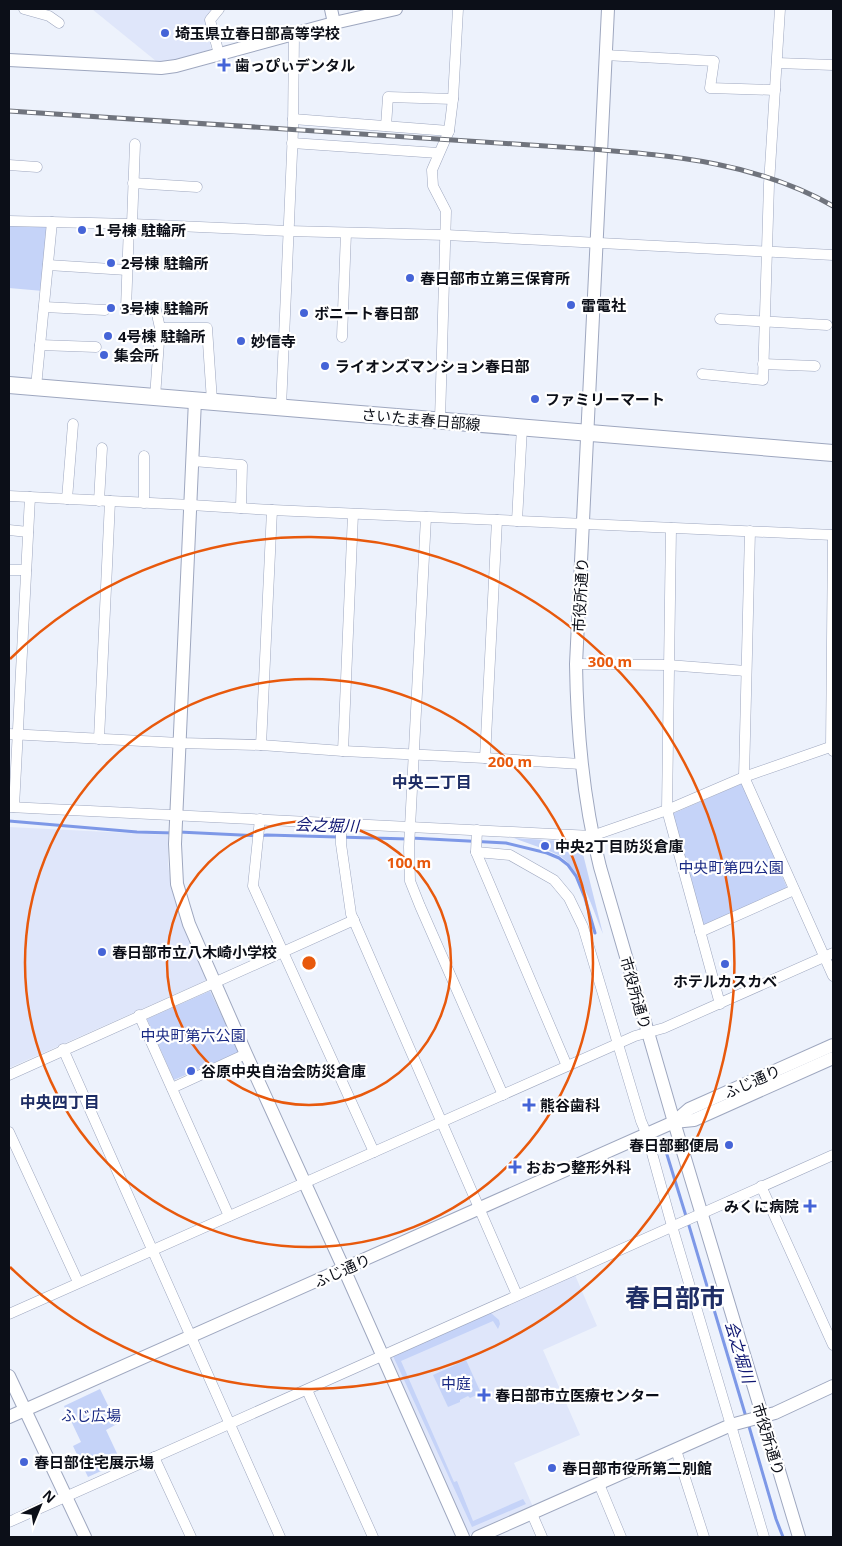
<svg xmlns="http://www.w3.org/2000/svg" width="842" height="1546" font-family="'Noto Sans','Noto Sans JP',sans-serif">
  <style>
    .built { fill: #dfe6fa }
    .green { fill: #c5d3f8 }
    .lines { fill: none; stroke-linecap: round; stroke-linejoin: round }
    .stream { stroke: #7d98e7; stroke-width: 3 }
    .minor-casing { stroke: #9ea7bf; stroke-width: 11 }
    .tertiary-casing { stroke: #9ea7bf; stroke-width: 14 }
    .primary-casing { stroke: #9ea7bf; stroke-width: 18 }
    .minor { stroke: #fff; stroke-width: 10 }
    .tertiary { stroke: #fff; stroke-width: 12 }
    .primary { stroke: #fff; stroke-width: 16 }
    .rail-casing { stroke: #70747d; stroke-width: 5 }
    .rail { stroke: #fff; stroke-width: 3; stroke-dasharray: 9; stroke-linecap: butt }
    .ring { fill: none; stroke: #e8590c; stroke-width: 2.5 }
    .poi-dot { fill: #4564d7; stroke: #fff; stroke-width: 2 }
    .labels { text-anchor: middle; dominant-baseline: central; stroke-width: 4.5; stroke-linejoin: round; paint-order: stroke }
    .poi-label { font-size: 15px; font-weight: bold; fill: #0c0f18; stroke: #fff; text-anchor: start }
    .street-label { font-size: 15px; fill: #0c0f18; stroke: #fff }
    .park-label { font-size: 15px; fill: #1b2b84; stroke: #fff }
    .neighbourhood-label { font-size: 16px; font-weight: bold; fill: #1e2d65; stroke: #fff }
    .water-label { font-size: 16px; font-style: italic; fill: #0f1772; stroke: #fff }
    .town-label { font-size: 25px; font-weight: bold; fill: #1e2d65; stroke: #fff }
    .centre { fill: #e8590c; stroke: #fff; stroke-width: 2.5 }
    .ring-label { font-size: 15px; text-anchor: middle; font-weight: bold; fill: #e8590c; stroke: #fff; stroke-width: 4.5; stroke-linejoin: round; paint-order: stroke }
  </style>
  <rect width="100%" height="100%" fill="#edf2fc"/>
  <g class="built">
    <path d="M92,9H213L206,17L211,49L207,52L174,62L156,61Z"/>
    <path d="M9,827L168,835V864L171,887L184,926L206,977L205,981L9,1068Z"/>
    <path d="M575,1275L597,1326L543,1350L580,1435L514,1463L533,1507L466,1536L388,1356Z"/>
  </g>
  <g class="green">
    <path d="M9,224L45,225L48,228L43,291L9,288Z"/>
    <path d="M743,783L788,890L702,929L672,814Z"/>
    <path d="M514,838L580,842L603,934C594,912 580,866 558,855C544,848 529,844 514,838Z"/>
    <path d="M210,991L239,1052L174,1080L147,1019Z"/>
    <path d="M491,1313L499,1320L500,1324L498,1329L493,1321L401,1361L454,1482L457,1481L473,1521L523,1499L526,1504L472,1527L393,1356Z"/>
    <path d="M466,1360L481,1393L470,1398L468,1396L460,1400V1402L448,1407L433,1375Z"/>
    <path d="M100,1389L117,1424L106,1430L121,1462L88,1477L73,1446L81,1442L64,1406Z"/>
  </g>
  <g class="lines">
    <g class="stream">
      <path d="M9,821L137,832L173,833"/>
      <path d="M179,832L259,836L267,835L408,839L411,838L506,843L547,853L559,858L568,865L576,876L585,898L595,933"/>
      <path d="M664,1145L690,1229L746,1417"/>
      <path d="M748,1423L776,1519L783,1537"/>
    </g>
    <defs>
      <g id="minor">
        <path d="M24,9L49,16L59,23"/>
        <path d="M219,54L210,20L219,9"/>
        <path d="M605,55L714,61L710,88L775,90"/>
        <path d="M777,63L833,65"/>
        <path d="M293,119L449,131"/>
        <path d="M386,126L388,97L453,99"/>
        <path d="M292,143L438,153"/>
        <path d="M9,165L37,167"/>
        <path d="M133,183L197,187"/>
        <path d="M9,221L132,224L288,231L446,235L833,255"/>
        <path d="M132,224L135,144"/>
        <path d="M129,225L126,309L156,310L160,328L155,397"/>
        <path d="M48,265L127,270"/>
        <path d="M44,307L105,310"/>
        <path d="M720,319L827,325"/>
        <path d="M160,328H207L212,401"/>
        <path d="M342,337L346,233"/>
        <path d="M40,345L96,347"/>
        <path d="M763,364L815,366"/>
        <path d="M702,374L763,380L769,184L780,9"/>
        <path d="M36,387L52,222"/>
        <path d="M281,407L293,130L294,34"/>
        <path d="M440,420L446,211L433,186L432,170L449,131L453,99L458,9"/>
        <path d="M193,461L242,465L241,508"/>
        <path d="M9,496L191,505L272,510L833,535"/>
        <path d="M67,499L73,424"/>
        <path d="M99,501L102,448"/>
        <path d="M144,503V456"/>
        <path d="M426,517L409,847L410,881L420,906L503,1095"/>
        <path d="M517,521L522,427"/>
        <path d="M671,528L667,810L720,1004"/>
        <path d="M9,530L28,532"/>
        <path d="M750,531L744,777L833,976"/>
        <path d="M9,570H26"/>
        <path d="M576,664L668,665L746,671"/>
        <path d="M9,734L180,743L261,745L343,751L485,758L581,764"/>
        <path d="M99,739L110,501"/>
        <path d="M261,745L272,510"/>
        <path d="M343,751L353,514"/>
        <path d="M833,751L831,747L833,535"/>
        <path d="M485,758L497,520"/>
        <path d="M9,807L592,836L667,810L744,777L833,746"/>
        <path d="M14,807L30,497"/>
        <path d="M260,819L253,886L374,1152"/>
        <path d="M341,823V844L351,914L517,1295"/>
        <path d="M477,830L476,852L567,1066"/>
        <path d="M476,852L510,855L554,880L569,898L583,927L641,1121L647,1135L672,1226L764,1537"/>
        <path d="M700,932L794,890"/>
        <path d="M139,1015L229,1216"/>
        <path d="M63,1049L280,1537"/>
        <path d="M9,1075L354,920"/>
        <path d="M172,1088L246,1054"/>
        <path d="M9,1132L78,1282"/>
        <path d="M761,1186L833,1345"/>
        <path d="M9,1314L635,1036L664,1028L833,953"/>
        <path d="M307,1390L373,1537"/>
        <path d="M676,1450L704,1537"/>
        <path d="M154,1457L191,1537"/>
        <path d="M599,1484L621,1537"/>
        <path d="M532,1514L542,1537"/>
        <path d="M9,1522L833,1155"/>
      </g>
      <g id="tertiary">
        <path d="M331,9L334,23"/>
        <path d="M608,9L576,664C577,732 583,800 600,867L674,1122L799,1537"/>
        <path d="M9,60L161,68L176,66L334,23L396,9"/>
        <path d="M195,400L175,844L177,884L189,924L246,1054L344,1269L463,1537"/>
        <path d="M674,1122L689,1109L833,1045"/>
        <path d="M9,1376L85,1537"/>
        <path d="M9,1417L674,1122L694,1120L833,1058"/>
        <path d="M478,1537L731,1425L775,1413L833,1386"/>
      </g>
      <path id="primary" d="M9,385L833,453"/>
    </defs>
    <use href="#minor" class="minor-casing"/>
    <use href="#tertiary" class="tertiary-casing"/>
    <use href="#primary" class="primary-casing"/>
    <use href="#minor" class="minor"/>
    <use href="#tertiary" class="tertiary"/>
    <use href="#primary" class="primary"/>
    <defs>
      <path id="rail" d="M9,111L591,149C677,156 757,163 833,206"/>
    </defs>
    <use href="#rail" class="rail-casing"/>
    <use href="#rail" class="rail"/>
  </g>
  <g class="ring">
    <circle cx="309" cy="963" r="142"/>
    <circle cx="309" cy="963" r="284"/>
    <path d="M10 659A426 426 0 1 1 10 1267"/>
  </g>
  <g class="poi-dot">
    <circle cx="165" cy="33" r="5"/>
    <path d="M221.5 57.5h5v5h5v5h-5v5h-5v-5h-5v-5h5z"/>
    <circle cx="82" cy="230" r="5"/>
    <circle cx="111" cy="263" r="5"/>
    <circle cx="410" cy="278" r="5"/>
    <circle cx="571" cy="305" r="5"/>
    <circle cx="111" cy="308" r="5"/>
    <circle cx="304" cy="313" r="5"/>
    <circle cx="108" cy="336" r="5"/>
    <circle cx="241" cy="341" r="5"/>
    <circle cx="104" cy="355" r="5"/>
    <circle cx="325" cy="366" r="5"/>
    <circle cx="535" cy="399" r="5"/>
    <circle cx="545" cy="846" r="5"/>
    <circle cx="102" cy="952" r="5"/>
    <circle cx="725" cy="964" r="5"/>
    <circle cx="191" cy="1071" r="5"/>
    <path d="M526.5 1097.5h5v5h5v5h-5v5h-5v-5h-5v-5h5z"/>
    <circle cx="729" cy="1145" r="5"/>
    <path d="M512.5 1159.5h5v5h5v5h-5v5h-5v-5h-5v-5h5z"/>
    <path d="M807.5 1198.5h5v5h5v5h-5v5h-5v-5h-5v-5h5z"/>
    <path d="M481.5 1387.5h5v5h5v5h-5v5h-5v-5h-5v-5h5z"/>
    <circle cx="24" cy="1462" r="5"/>
    <circle cx="552" cy="1468" r="5"/>
  </g>
  <g class="labels">
    <g class="poi-label">
      <text x="175" y="33">埼玉県立春日部高等学校</text>
      <text x="235" y="65">歯っぴぃデンタル</text>
      <text x="92" y="230">１号棟 駐輪所</text>
      <text x="121" y="263">2号棟 駐輪所</text>
      <text x="420" y="278">春日部市立第三保育所</text>
      <text x="581" y="305">雷電社</text>
      <text x="121" y="308">3号棟 駐輪所</text>
      <text x="314" y="313">ボニート春日部</text>
      <text x="118" y="336">4号棟 駐輪所</text>
      <text x="251" y="341">妙信寺</text>
      <text x="114" y="355">集会所</text>
      <text x="335" y="366">ライオンズマンション春日部</text>
      <text x="545" y="399">ファミリーマート</text>
      <text x="555" y="846">中央2丁目防災倉庫</text>
      <text x="112" y="952">春日部市立八木崎小学校</text>
      <text x="725" y="981" text-anchor="middle">ホテルカスカベ</text>
      <text x="201" y="1071">谷原中央自治会防災倉庫</text>
      <text x="540" y="1105">熊谷歯科</text>
      <text x="719" y="1145" text-anchor="end">春日部郵便局</text>
      <text x="526" y="1167">おおつ整形外科</text>
      <text x="799" y="1206" text-anchor="end">みくに病院</text>
      <text x="495" y="1395">春日部市立医療センター</text>
      <text x="34" y="1462">春日部住宅展示場</text>
      <text x="562" y="1468">春日部市役所第二別館</text>
    </g>
    <g class="street-label">
      <text transform="translate(421 419) rotate(5)">さいたま春日部線</text>
      <text transform="translate(580 595) rotate(-87)">市役所通り</text>
      <text transform="translate(636 993) rotate(74)">市役所通り</text>
      <text transform="translate(752 1081) rotate(-24)">ふじ通り</text>
      <text transform="translate(342 1270) rotate(-24)">ふじ通り</text>
      <text transform="translate(769 1439) rotate(73)">市役所通り</text>
    </g>
    <g class="park-label">
      <text x="731" y="867">中央町第四公園</text>
      <text x="193" y="1035">中央町第六公園</text>
      <text x="456" y="1383">中庭</text>
      <text x="91" y="1415">ふじ広場</text>
    </g>
    <g class="neighbourhood-label">
      <text x="432" y="782">中央二丁目</text>
      <text x="60" y="1102">中央四丁目</text>
    </g>
    <g class="water-label">
      <text transform="translate(327 825) rotate(2)">会之堀川</text>
      <text transform="translate(740 1352) rotate(73)">会之堀川</text>
    </g>
    <g class="town-label">
      <text x="675" y="1297">春日部市</text>
    </g>
  </g>
  <circle cx="309" cy="963" r="8" class="centre"/>
  <g class="ring-label">
    <text x="610" y="667">300 m</text>
    <text x="510" y="767">200 m</text>
    <text x="409" y="868">100 m</text>
  </g>
  <rect width="842" height="1546" fill="none" stroke="#0c0f18" stroke-width="20"/>
  <g transform="translate(40 1506) rotate(44)" stroke="#ffffff" stroke-width="4" paint-order="stroke">
  <path d="M0-4L9 19L0 12L-9 19Z" fill="#0c0f18"/>
  <text y="-8" font-size="14" font-weight="bold" text-anchor="middle" fill="#0c0f18">N</text>
  </g>
</svg>
